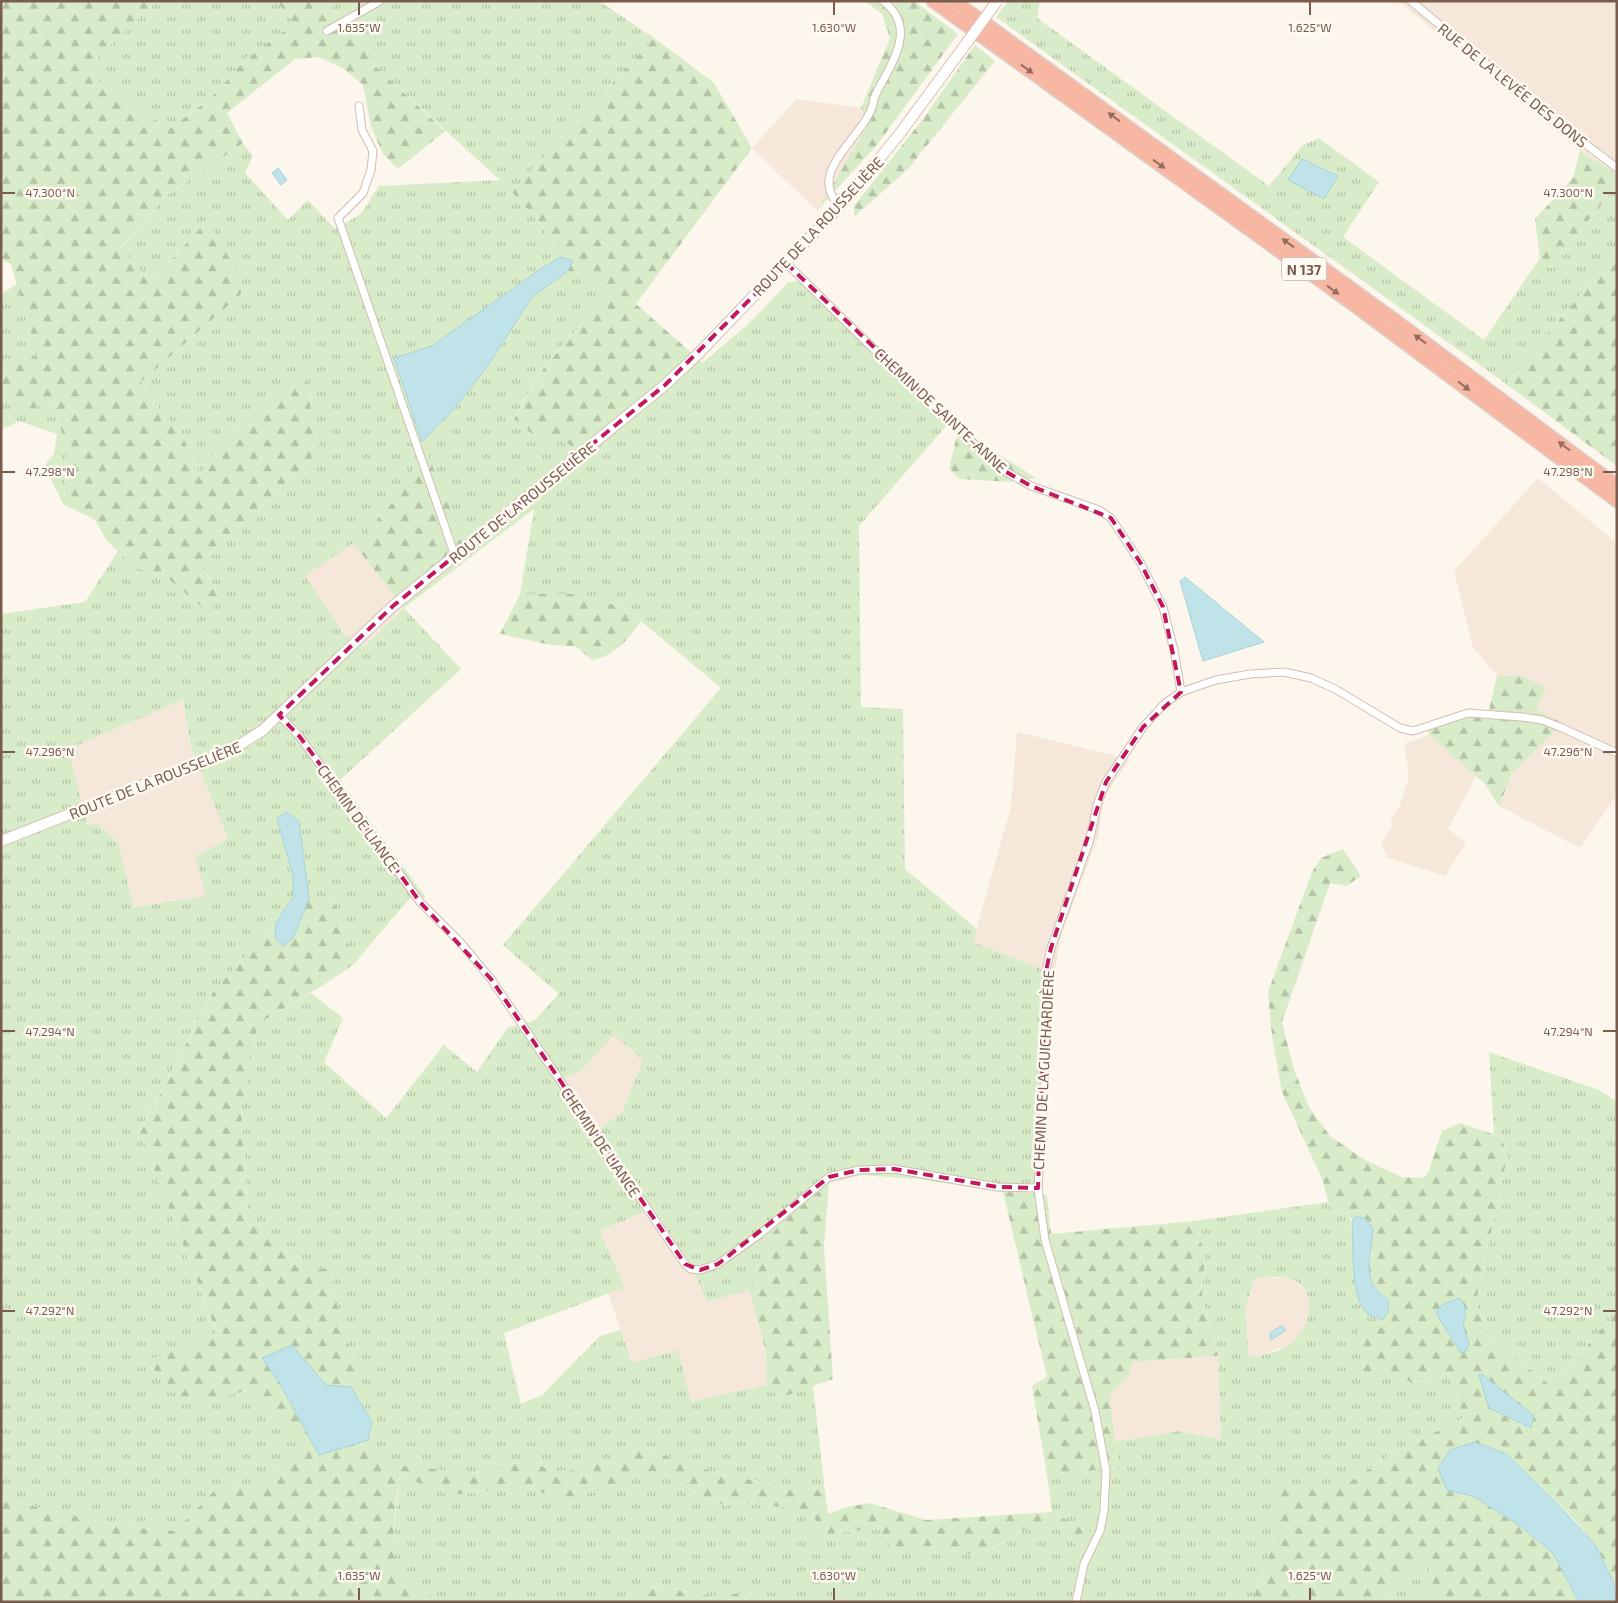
<svg xmlns="http://www.w3.org/2000/svg" width="1618" height="1603" font-family="'Exo 2',sans-serif">
  <style>
    .residential { fill: #f5e8da }
    .grass { fill: url(#grass-tufts); fill-rule: evenodd }
    .forest { fill: url(#forest-firs) }
    .water { fill: #bfe3e8; stroke: #a5d3da }
    .lines { fill: none; stroke-linecap: round; stroke-linejoin: round }
    .street-casing { stroke: #d1beb0; stroke-width: 9 }
    .secondary-casing { stroke: #d6c0b0; stroke-width: 12 }
    .highway-casing { stroke: #dad1cd; stroke-width: 15 }
    .street { stroke: #fff; stroke-width: 7 }
    .secondary { stroke: #fff; stroke-width: 10 }
    .highway { stroke: #f7b7a3; stroke-width: 12 }
    .secondary-bridge-casing { stroke: #d6c0b0; stroke-width: 12; stroke-linecap: butt }
    .secondary-bridge { stroke: #fff; stroke-width: 10 }
    .oneway { fill: #936e5e }
    .marked { fill: none; stroke: #c2185b; stroke-width: 4; stroke-dasharray: 10 6; stroke-linejoin: round }
    .ticks { fill: none; stroke: #7a5c4d; stroke-width: 2 }
    .labels { text-anchor: middle; dominant-baseline: central; stroke-width: 5; stroke-linejoin: round; paint-order: stroke }
    .shield { fill: #fffaf3; stroke: #a28b7f; stroke-width: 1 }
    .shield-label { font-size: 14px; font-weight: bold; fill: #7a5c4d }
    .street-label { font-size: 15px; fill: #7a5c4d; stroke: #fffaf3 }
    .ticks-label { font-size: 12px; text-anchor: middle; fill: #7a5c4d; stroke: #fffaf3; stroke-width: 5; stroke-linejoin: round; paint-order: stroke }
  </style>
  <defs>
    <pattern id="grass-tufts" width="24" height="20" patternUnits="userSpaceOnUse" patternTransform="scale(1.25)"><rect width="24" height="20" fill="#d8ecc9"/><path d="M3 7l-1-3M5 7V3M7 7l1-3M15 17l-1-3M17 17v-4M19 17l1-3" fill="none" stroke="#b4c2a5"/></pattern>
    <pattern id="forest-firs" width="22" height="20" patternUnits="userSpaceOnUse" patternTransform="scale(1.25)"><rect width="22" height="20" fill="#d8ecc9"/><path d="M5 1l3.5 6h-7zM16 11l3.5 6h-7z" fill="#b4c2a5"/></pattern>
  </defs>
  <rect width="100%" height="100%" fill="#fdf6ec"/>
  <g class="residential">
    <path d="M1398,1H1617V174L1580,151Z"/>
    <path d="M797,99L861,108L869,125L817,211L752,148Z"/>
    <path d="M1538,478L1617,543V795L1580,848L1499,806L1512,773L1553,733L1536,710L1545,689L1522,676H1497L1473,647L1454,571Z"/>
    <path d="M353,543L404,608L365,646L345,635L305,576Z"/>
    <path d="M183,700L191,748L228,839L206,896L132,907L119,844L88,825L68,749Z"/>
    <path d="M1017,732L1130,759L1104,797L1098,838L1062,933L1054,974L973,942L1011,806Z"/>
    <path d="M1429,735L1476,776L1448,829L1466,843L1445,876L1388,858L1381,843L1393,826L1390,821L1400,805L1409,776L1404,744Z"/>
    <path d="M614,1034L643,1060L622,1112L592,1135L556,1080L581,1071Z"/>
    <path d="M654,1208L690,1263L707,1302L749,1290L766,1351L767,1385L691,1401L632,1363L608,1293L625,1286L600,1231Z"/>
    <path d="M1255,1278H1287L1303,1287L1311,1301L1310,1316L1301,1332L1292,1343L1259,1356L1249,1357L1245,1309Z"/>
    <path d="M1218,1356L1221,1439L1178,1431L1115,1442L1109,1396L1128,1377L1133,1362Z"/>
  </g>
  <g class="grass">
    <path d="M157,1H276L295,23L246,59L210,99L169,129L83,71Z"/>
    <path d="M333,1H599L654,38L512,192L541,224L561,257L539,270L432,346L394,358L423,442L453,410L487,367L532,297L568,271L620,289L585,320L543,368L514,418L532,434L555,437L570,445L587,462L748,324L788,283L808,280L954,417L859,526L861,707L903,709L905,869L977,929L973,942L1054,974C1048,1047 1047,1120 1042,1193L1003,1192L918,1179L861,1175L829,1183L782,1222L768,1239L749,1290L707,1302L690,1263L653,1208L600,1231L625,1287L504,1333L521,1404L542,1395L600,1336L621,1330L632,1363L678,1350L691,1401L767,1385L780,1398L813,1386L825,1491L726,1476L644,1449L625,1453L611,1464L588,1463L570,1471L554,1472L533,1462L512,1464L490,1472L458,1473L410,1465L389,1471L368,1440L372,1422L351,1387L358,1371L340,1320L331,1269H299L248,1210L241,1109L258,1024L311,993L343,1018L324,1062L386,1118L444,1045L477,1072L508,1027L534,1021L559,994L503,945L721,688L641,621L632,610L577,594H520L534,509L472,556L422,443L411,454L415,477L365,535L305,576L345,635L365,646L404,608L461,669L340,780L426,898L409,899L354,964L332,896L309,899L299,821L277,819L293,875V897L276,923L213,992L140,1131L218,1337L145,1361L187,1403L253,1390L294,1432L301,1448L256,1484L220,1485L175,1531L126,1527L1,1499V614L85,602L118,551L134,567L165,576L209,612L219,595L200,562L321,450L310,413L311,388L300,370L234,429L200,475L182,435L152,400L141,382L241,294L180,250L150,283L121,248L165,197L243,143L253,156L245,173L288,220L308,200L335,229L361,214L379,186L500,180L377,68L333,6ZM183,700L191,748L228,839L195,856L206,896L133,907L119,844L99,824L88,825L68,749ZM614,1035L643,1060L622,1112L592,1135L556,1081L581,1071Z"/>
    <path d="M1008,1H1040L1037,18L1269,186L1303,145L1319,138L1379,182L1343,237L1484,340L1540,258L1551,268L1617,184V250L1506,384L996,17Z"/>
    <path d="M17,284L39,356L1,371V294Z"/>
    <path d="M1,383L14,413L53,403L67,450L64,505L44,466L54,454L57,434L19,421L1,430Z"/>
    <path d="M1489,1052L1599,1090L1617,1102V1311L1552,1387L1490,1337L1476,1302L1507,1158L1502,1137L1494,1134Z"/>
    <path d="M1328,1202L1332,1213L1348,1212C1358,1239 1348,1291 1365,1311C1368,1316 1377,1317 1382,1320L1397,1373L1414,1384L1449,1374L1464,1418L1397,1451L1348,1483L1273,1487C1275,1511 1278,1532 1270,1555C1264,1576 1255,1576 1255,1602H742L751,1592L717,1597L655,1586L637,1602H428L430,1595C421,1589 408,1583 402,1575C386,1555 398,1501 400,1476L451,1495L526,1487L546,1494L563,1505L576,1502L585,1493L611,1488L625,1480L653,1471L670,1477L697,1494L725,1506L737,1502L798,1509L817,1519L804,1541L821,1535L878,1528L914,1551L927,1546L974,1555L972,1548L987,1552L1023,1529L1056,1527L1095,1559L1110,1543L1052,1512L1047,1475L1119,1468L1115,1442L1178,1431L1221,1439L1218,1356L1202,1296L1205,1254L1194,1221ZM1255,1278C1265,1278 1277,1276 1286,1278C1320,1285 1313,1325 1292,1342C1282,1351 1263,1356 1249,1357L1245,1309Z"/>
    <path d="M1415,1562L1428,1567L1434,1580L1422,1602H1383Z"/>
  </g>
  <g class="forest">
    <path d="M1,1H157L84,71L169,129L210,99L246,59L295,23L276,1H333V6L377,68L445,131L398,169L383,154L371,126L363,85L344,69L319,57L295,59L227,113L243,143L165,197L121,247L150,283L207,221L240,276L241,294L141,382L152,400L182,435L200,475L234,429L300,370L311,388L310,413L321,450L200,562L219,596L209,613L165,576L134,567L107,541L94,519L64,505L67,450L53,403L14,413L1,383V371L38,355L11,265L1,258Z"/>
    <path d="M865,1H914L958,34L877,145L817,211L868,125L861,108L890,38L882,14Z"/>
    <path d="M654,38L714,83L752,148L636,304L703,363L587,462L570,445L555,437L532,434L514,419L543,369L585,320L619,289L568,271L572,261L561,257L541,224L512,192Z"/>
    <path d="M975,45L995,61L908,169L854,217V206L923,119Z"/>
    <path d="M1580,151L1617,174V184L1551,268L1540,258L1535,219L1573,178Z"/>
    <path d="M1617,250V466L1506,384Z"/>
    <path d="M954,417L980,442L1036,478L1011,482L960,479L949,469L957,435L947,426Z"/>
    <path d="M422,442L472,556L404,608L353,543L365,535L414,477L411,454Z"/>
    <path d="M520,594H577L632,610L641,621C629,639 613,657 592,660L575,646L551,645L500,634Z"/>
    <path d="M1497,676H1522L1546,688L1536,710L1558,720L1553,733L1512,773L1499,806L1485,784L1429,735L1427,730L1462,712L1489,710Z"/>
    <path d="M1343,849L1361,876L1346,886L1330,883L1282,1022L1294,1070L1309,1107L1330,1136L1365,1160L1402,1177L1423,1178L1428,1173L1442,1131L1460,1123L1502,1137L1507,1158L1476,1302L1490,1337L1552,1387L1617,1311V1594C1602,1535 1548,1494 1506,1454L1447,1489L1473,1496L1519,1525L1553,1553L1579,1602H1422L1434,1580L1428,1567L1415,1562L1383,1602H1255C1255,1576 1264,1576 1270,1555C1278,1532 1275,1511 1272,1486L1348,1483L1397,1451L1464,1418L1449,1374L1413,1384L1397,1373L1362,1374L1357,1327C1375,1322 1389,1323 1388,1300L1377,1293L1368,1272L1372,1252L1355,1217L1352,1221L1348,1212L1331,1213L1323,1181L1282,1092L1272,1036L1268,992L1312,872L1321,858Z"/>
    <path d="M332,896L354,964L325,984L258,1024L241,1109L248,1210L299,1269H331L340,1320L358,1371L351,1387L326,1385L292,1345L262,1358L280,1384L319,1454L368,1440L389,1470L410,1465L458,1473L490,1472L512,1464L533,1462L554,1472L570,1471L588,1463H611L625,1453L644,1449L726,1476L825,1491L828,1514L848,1507L869,1503L926,1520L1052,1512L1110,1543L1095,1559L1056,1527L1023,1529L987,1552L972,1548L974,1555L927,1546L914,1551L895,1554L878,1528L821,1535L803,1542L816,1520L798,1509L738,1502L726,1506L697,1494L670,1477L653,1471L625,1480L611,1488L585,1493L576,1502L563,1505L546,1494L526,1487L451,1495L400,1476C396,1499 387,1557 402,1575C408,1583 421,1589 430,1595L428,1602H1V1499L126,1527L175,1531L220,1485L256,1484L301,1448L294,1432L253,1390L187,1403L145,1361L218,1336L140,1132L213,992L276,923V930L293,938L309,899Z"/>
    <path d="M829,1183L824,1247L833,1379L780,1398L767,1385L766,1351L749,1290L768,1239L782,1222Z"/>
    <path d="M1003,1192L1042,1193L1047,1196L1051,1234L1194,1221L1205,1254L1202,1296L1218,1356L1133,1362L1128,1377L1109,1396L1119,1468L1047,1475L1032,1386L1047,1377Z"/>
    <path d="M655,1586L717,1597L751,1591L742,1602H637Z"/>
  </g>
  <g class="water">
    <path d="M1302,159L1338,176L1324,199L1288,180Z"/>
    <path d="M278,168L287,180L281,185L272,173Z"/>
    <path d="M561,257L573,261L568,271L532,297L487,367L453,410L422,442L394,358L432,346L539,270Z"/>
    <path d="M1185,577L1264,642L1203,661L1180,581Z"/>
    <path d="M286,812L299,821L309,899L293,938L283,946L275,938L276,923L293,897V875L277,819Z"/>
    <path d="M1355,1217L1365,1218L1373,1228C1372,1257 1359,1281 1388,1300V1312L1382,1320C1377,1317 1368,1316 1365,1311C1350,1293 1354,1244 1352,1221Z"/>
    <path d="M1459,1298C1467,1306 1467,1315 1463,1325L1469,1344L1466,1351L1461,1353L1437,1315V1310L1444,1304Z"/>
    <path d="M1281,1326L1286,1330L1271,1340L1270,1333Z"/>
    <path d="M292,1345L326,1385L351,1387L372,1422L368,1440L319,1455L280,1384L262,1358Z"/>
    <path d="M1482,1374L1534,1416L1531,1428L1489,1408L1479,1375Z"/>
    <path d="M1475,1442L1506,1454L1555,1501L1596,1546L1613,1581L1617,1602H1579L1553,1553L1519,1525L1473,1496L1447,1490L1438,1469L1450,1450Z"/>
  </g>
  <g class="lines">
    <defs>
      <g id="street">
        <path d="M1411,1L1559,124L1617,168"/>
        <path d="M327,31L380,1"/>
        <path d="M359,106L362,130L373,151L371,170L363,193L338,218L455,556"/>
        <path d="M840,206C802,170 873,132 874,98C889,66 920,29 883,1"/>
        <path d="M786,263L891,366L1001,469L1031,486L1099,510L1111,518L1140,562L1163,607L1174,650L1181,692"/>
        <path d="M279,715L300,737L420,902L460,942L491,979L685,1264L691,1269L700,1270L718,1264L760,1234L829,1177L859,1170L894,1169L997,1187L1038,1188"/>
        <path d="M1076,1602L1084,1564L1100,1531L1104,1511L1106,1471L1095,1411L1045,1240L1038,1188L1046,1056V971L1051,948L1089,842L1098,802L1106,782L1143,727L1164,704L1181,692L1216,680L1250,674L1284,672L1311,678L1337,690L1400,728L1413,731L1468,713L1522,717L1542,720L1560,727L1617,753"/>
      </g>
      <path id="secondary" d="M1,841L230,751L263,730L393,606L665,385L697,355L840,206L898,136L960,52"/>
      <g id="highway">
        <path d="M933,1L1354,305L1617,501"/>
        <path d="M954,1L1396,321L1617,486"/>
      </g>
    </defs>
    <use href="#street" class="street-casing"/>
    <use href="#secondary" class="secondary-casing"/>
    <use href="#highway" class="highway-casing"/>
    <use href="#street" class="street"/>
    <use href="#secondary" class="secondary"/>
    <use href="#highway" class="highway"/>
    <defs>
      <path id="secondary-bridge" d="M960,52L997,1"/>
    </defs>
    <use href="#secondary-bridge" class="secondary-bridge-casing"/>
    <use href="#secondary-bridge" class="secondary-bridge"/>
  </g>
  <defs><path id="oneway-solid" d="M-6-.8H1V-3.2L6.5 0L1 3.2V.8H-6Z" transform="scale(1.25)"/></defs>
  <g class="oneway">
    <use href="#oneway-solid" transform="translate(1027 69) rotate(36)"/>
    <use href="#oneway-solid" transform="translate(1114 117) rotate(-144)"/>
    <use href="#oneway-solid" transform="translate(1159 164) rotate(36)"/>
    <use href="#oneway-solid" transform="translate(1288 243) rotate(-144)"/>
    <use href="#oneway-solid" transform="translate(1333 290) rotate(36)"/>
    <use href="#oneway-solid" transform="translate(1420 339) rotate(-144)"/>
    <use href="#oneway-solid" transform="translate(1464 386) rotate(37)"/>
    <use href="#oneway-solid" transform="translate(1564 446) rotate(-143)"/>
  </g>
  <path class="marked" d="M786,263L1001,469L1031,486L1111,518L1140,562L1163,607L1181,692L1143,727L1106,782L1051,948L1046,971L1038,1188L997,1187L894,1169L859,1170L829,1177L718,1264L700,1270L685,1264L491,979L420,902L300,737L279,715L393,606L665,385Z"/>
  <path class="ticks" d="M359,2V15M834,2V15M1310,2V15M2,193H15M1603,193H1616M2,472H15M1603,472H1616M2,752H15M1603,752H1616M2,1031H15M1603,1031H1616M2,1311H15M1603,1311H1616M359,1588V1600M834,1588V1600M1310,1588V1600"/>
  <g class="labels">
    <rect class="shield" x="1281.5" y="257.5" width="45" height="23" rx="4"/>
    <g class="shield-label">
      <text x="1304" y="269">N 137</text>
    </g>
    <g class="street-label">
      <text transform="translate(1513 85) rotate(39)">RUE DE LA LEVÉE DES DONS</text>
      <text transform="translate(818 226) rotate(-47)">ROUTE DE LA ROUSSELIÈRE</text>
      <text transform="translate(941 410) rotate(43)">CHEMIN DE SAINTE-ANNE</text>
      <text transform="translate(522 502) rotate(-39)">ROUTE DE LA ROUSSELIÈRE</text>
      <text transform="translate(155 780) rotate(-22)">ROUTE DE LA ROUSSELIÈRE</text>
      <text transform="translate(359 818) rotate(54)">CHEMIN DE LIANCE</text>
      <text transform="translate(1043 1070) rotate(-87)">CHEMIN DE LA GUICHARDIÈRE</text>
      <text transform="translate(601 1142) rotate(56)">CHEMIN DE LIANCE</text>
    </g>
  </g>
  <g class="ticks-label">
    <text x="359" y="32">1.635°W</text>
    <text x="834" y="32">1.630°W</text>
    <text x="1310" y="32">1.625°W</text>
    <text x="50" y="197">47.300°N</text>
    <text x="1568" y="197">47.300°N</text>
    <text x="50" y="476">47.298°N</text>
    <text x="1568" y="476">47.298°N</text>
    <text x="50" y="756">47.296°N</text>
    <text x="1568" y="756">47.296°N</text>
    <text x="50" y="1036">47.294°N</text>
    <text x="1568" y="1036">47.294°N</text>
    <text x="50" y="1315">47.292°N</text>
    <text x="1568" y="1315">47.292°N</text>
    <text x="359" y="1580">1.635°W</text>
    <text x="834" y="1580">1.630°W</text>
    <text x="1310" y="1580">1.625°W</text>
  </g>
  <rect width="1618" height="1603" fill="none" stroke="#7a5c4d" stroke-width="5"/>
</svg>
